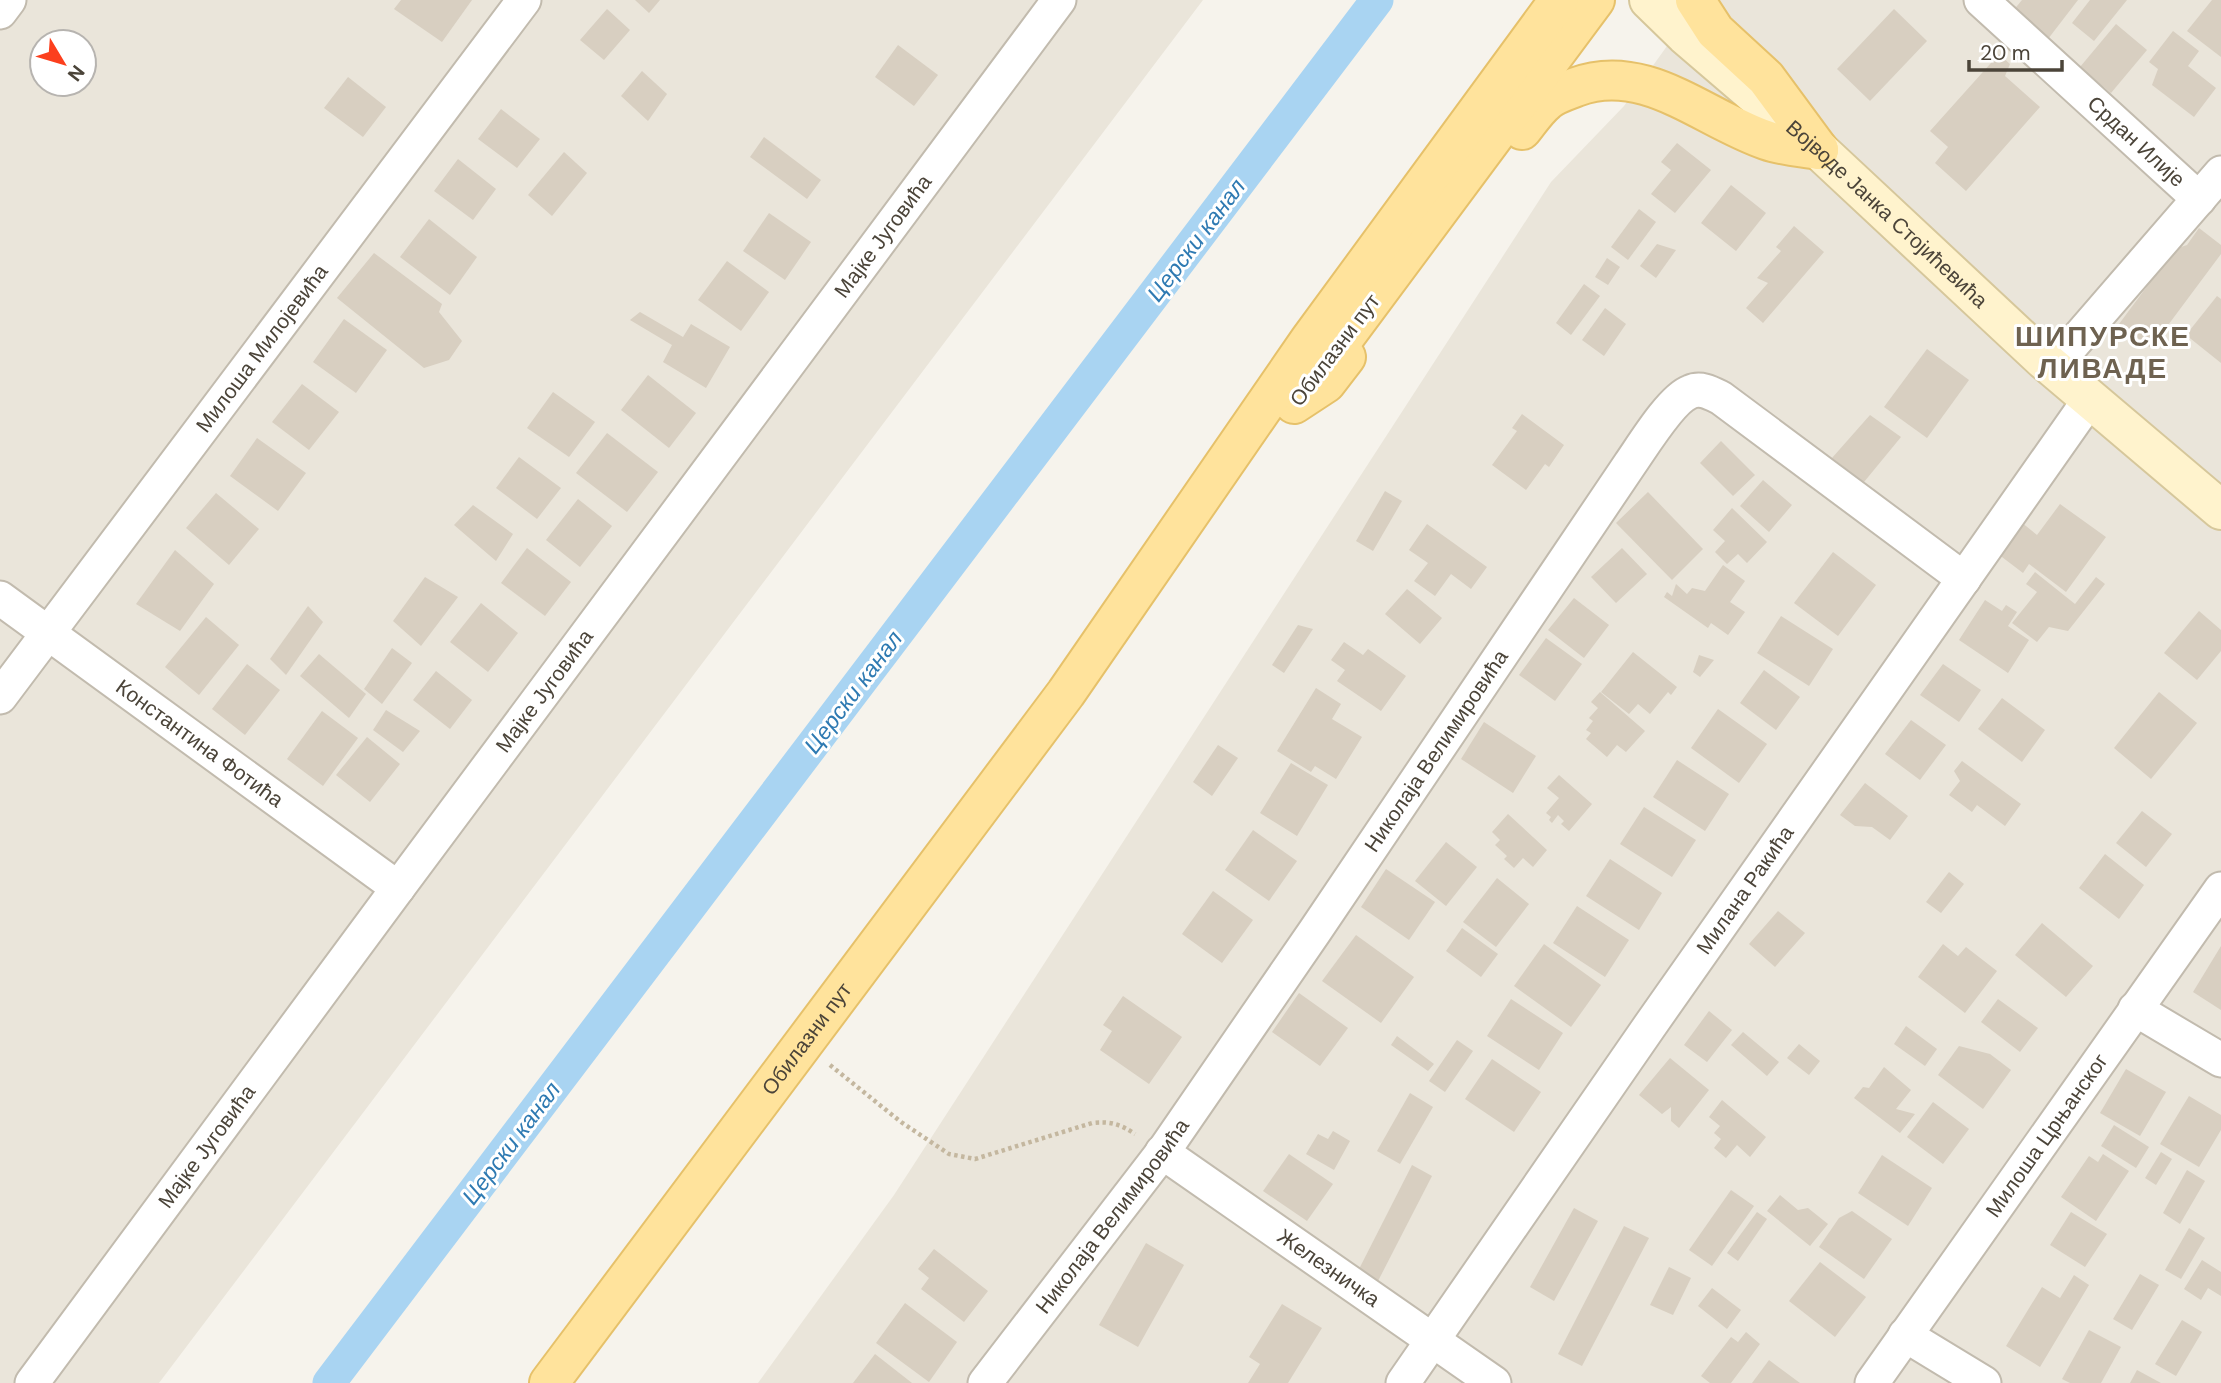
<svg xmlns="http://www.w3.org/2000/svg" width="2221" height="1383" font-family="'DM Sans',sans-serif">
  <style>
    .residential { fill: #eae5da; fill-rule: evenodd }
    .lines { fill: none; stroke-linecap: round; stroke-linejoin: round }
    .canal { stroke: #a9d4f2; stroke-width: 33 }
    .building { fill: #d8cfc1 }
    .street-casing { stroke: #c2bbae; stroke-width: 37 }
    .secondary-casing { stroke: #d6c79b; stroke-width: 42 }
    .primary-casing { stroke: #e6c16a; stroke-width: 42 }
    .path { stroke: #c4b79f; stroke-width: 4.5; stroke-dasharray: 3.5 3.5; stroke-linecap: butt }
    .street { stroke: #fff; stroke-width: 33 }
    .secondary { stroke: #fff3cd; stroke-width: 38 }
    .primary { stroke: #ffe39c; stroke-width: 38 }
    .labels { text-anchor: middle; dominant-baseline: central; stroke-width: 6; stroke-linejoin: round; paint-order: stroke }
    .street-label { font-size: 21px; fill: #4b4439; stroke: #fff }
    .water-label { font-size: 23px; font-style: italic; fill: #2e7ab2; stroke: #fff }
    .district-label { font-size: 28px; font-weight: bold; letter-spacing: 2px; fill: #6e6250; stroke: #fff }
  </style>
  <rect width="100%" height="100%" fill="#f6f3ec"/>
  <g class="residential">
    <path d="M0,0H1203L159,1383H0ZM42,42H84V84H42Z"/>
    <path d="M1700,0H2221V1383H758L894,1195L1551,182L1624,106Z"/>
  </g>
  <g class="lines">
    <path class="canal" d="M329,1383L1377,0"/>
  </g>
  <g class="building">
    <path d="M401,0H472L442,42L394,9Z"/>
    <path d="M635,0H660L649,13Z"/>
    <path d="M2022,0H2078L2048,39L2012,12Z"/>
    <path d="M2090,0H2127L2094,41L2072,23Z"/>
    <path d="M2212,0H2221V57L2187,31Z"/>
    <path d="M607,9L630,30L604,60L580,40Z"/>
    <path d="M1894,9L1927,41L1870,101L1837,69Z"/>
    <path d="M2116,24L2147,50L2111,93L2080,67Z"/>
    <path d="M2173,31L2199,51L2188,66L2216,88L2194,117L2152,85L2158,69L2149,62Z"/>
    <path d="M898,45L938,75L914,106L875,77Z"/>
    <path d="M1999,54L2010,64L2005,76L2040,107L1966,191L1935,163L1948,147L1930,131Z"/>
    <path d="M642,71L667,94L648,121L621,96Z"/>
    <path d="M348,77L386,107L363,137L324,108Z"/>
    <path d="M501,109L540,139L517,168L478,139Z"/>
    <path d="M764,137L821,180L807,199L750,157Z"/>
    <path d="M1677,143L1711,170L1675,213L1651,194L1671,170L1661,162Z"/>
    <path d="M564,152L587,173L552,216L528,195Z"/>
    <path d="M458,159L496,189L473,220L434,191Z"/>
    <path d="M1731,185L1766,213L1736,251L1701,223Z"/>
    <path d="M1639,209L1656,222L1628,260L1611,247Z"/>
    <path d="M769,213L811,242L785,280L743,251Z"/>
    <path d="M429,219L477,257L450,295L400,257Z"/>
    <path d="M1794,226L1824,252L1763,323L1746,308L1768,283L1757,278L1781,251L1776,247Z"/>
    <path d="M2199,228L2221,245V254L2151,348L2119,324L2175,249L2187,245Z"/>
    <path d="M1657,244L1676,250L1656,278L1640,266Z"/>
    <path d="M374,253L442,304L439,312L462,341L449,360L424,368L337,298Z"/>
    <path d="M1607,258L1620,267L1608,285L1595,277Z"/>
    <path d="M727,261L769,292L741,331L698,300Z"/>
    <path d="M1584,284L1600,296L1571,335L1556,323Z"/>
    <path d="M2217,296L2221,299V363L2186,335Z"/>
    <path d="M1605,308L1626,324L1604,356L1582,340Z"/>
    <path d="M640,312L683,337L691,324L730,347L706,388L663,362L672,345L630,320Z"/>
    <path d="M344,319L387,350L356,393L313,362Z"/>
    <path d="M1927,349L1969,380L1927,438L1884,407Z"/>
    <path d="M648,375L696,413L669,448L621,410Z"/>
    <path d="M302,384L339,412L309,450L272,422Z"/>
    <path d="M553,392L595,422L569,457L527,428Z"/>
    <path d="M1522,414L1564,445L1549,467L1545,464L1526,490L1492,465L1517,431L1512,428Z"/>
    <path d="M1870,415L1901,437L1864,482L1832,458Z"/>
    <path d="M607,433L658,472L627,512L576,473Z"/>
    <path d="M257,438L306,473L278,511L230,476Z"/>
    <path d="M1721,441L1755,475L1733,496L1700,463Z"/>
    <path d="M519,457L561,488L537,519L496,488Z"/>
    <path d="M1763,480L1792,505L1769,532L1740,506Z"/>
    <path d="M1385,491L1402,501L1373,551L1356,541Z"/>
    <path d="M1648,492L1703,549L1672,580L1616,523Z"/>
    <path d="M216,493L259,529L229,565L186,528Z"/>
    <path d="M578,499L612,526L580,567L546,540Z"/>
    <path d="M2060,504L2106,537L2066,592L2029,564L2023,573L1998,554L2021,522L2037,535Z"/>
    <path d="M473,505L513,534L496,561L454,525Z"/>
    <path d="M1732,508L1767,542L1747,563L1738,554L1727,564L1715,552L1725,541L1713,530Z"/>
    <path d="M1427,524L1487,567L1471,589L1451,574L1435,596L1414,581L1428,563L1409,550Z"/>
    <path d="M527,548L571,582L545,616L501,583Z"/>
    <path d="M1622,548L1647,574L1616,603L1591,577Z"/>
    <path d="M175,550L214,584L180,631L136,604Z"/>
    <path d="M1833,552L1876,585L1838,636L1794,603Z"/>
    <path d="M1723,565L1745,581L1730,602L1745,612L1728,635L1711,623L1708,628L1664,597L1667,592L1672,596L1676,584L1687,594L1692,588L1705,591Z"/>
    <path d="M2035,572L2075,604L2096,577L2105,584L2068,631L2049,627L2037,642L2012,623L2037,592L2026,584Z"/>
    <path d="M425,577L458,597L421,646L393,621Z"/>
    <path d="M1407,589L1442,618L1420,644L1385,614Z"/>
    <path d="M1574,598L1609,625L1584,658L1548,630Z"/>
    <path d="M1985,600L2002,611L2006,605L2017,612L2008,626L2029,640L2008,673L1959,640Z"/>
    <path d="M481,603L518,633L488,672L450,642Z"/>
    <path d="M308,606L323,622L286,675L270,659Z"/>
    <path d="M2199,611L2221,630V651L2197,680L2164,653Z"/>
    <path d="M1781,616L1833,649L1809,686L1757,653Z"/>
    <path d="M206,617L239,645L199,695L165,667Z"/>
    <path d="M1298,625L1313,629L1284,673L1272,665Z"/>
    <path d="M1546,638L1582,664L1555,701L1519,675Z"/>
    <path d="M1344,642L1363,655L1368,649L1406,676L1381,711L1337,681L1345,670L1331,660Z"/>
    <path d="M392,648L412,663L382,704L364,689Z"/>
    <path d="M1633,652L1677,687L1671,695L1668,692L1650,714L1638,704L1629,714L1601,692Z"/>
    <path d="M319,654L366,694L349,718L300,676Z"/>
    <path d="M1699,655L1714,660L1700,677L1693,672Z"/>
    <path d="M247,664L280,690L245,735L212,709Z"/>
    <path d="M1943,664L1981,690L1959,722L1920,695Z"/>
    <path d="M1764,670L1800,697L1776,730L1740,703Z"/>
    <path d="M436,671L472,700L450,729L413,700Z"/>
    <path d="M1316,688L1341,704L1332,719L1362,737L1336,779L1315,766L1311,772L1277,751Z"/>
    <path d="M1600,692L1645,731L1626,752L1617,745L1607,757L1586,739L1591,733L1586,730L1593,721L1589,718L1598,708L1591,702Z"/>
    <path d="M2159,692L2197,723L2151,779L2114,748Z"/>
    <path d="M2002,698L2045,730L2022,762L1978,729Z"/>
    <path d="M1718,709L1767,744L1739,783L1691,748Z"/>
    <path d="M386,710L420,731L403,752L373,730Z"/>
    <path d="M322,711L358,738L323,786L287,759Z"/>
    <path d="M1911,720L1946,745L1920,780L1885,754Z"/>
    <path d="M1484,722L1536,756L1513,793L1461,759Z"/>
    <path d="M367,737L400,764L370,802L336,775Z"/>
    <path d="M1218,745L1238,758L1212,796L1193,782Z"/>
    <path d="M1677,760L1729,794L1705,831L1653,797Z"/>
    <path d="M1962,761L2021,804L2005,826L1977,805L1972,812L1949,795L1960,781L1954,771Z"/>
    <path d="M1291,763L1328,785L1297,836L1260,813Z"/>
    <path d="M1559,775L1592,804L1569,831L1561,824L1564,821L1558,815L1552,823L1549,820L1551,817L1546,813L1559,798L1547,788Z"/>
    <path d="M1865,783L1908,816L1890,840L1872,827L1855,826L1840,815Z"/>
    <path d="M1644,807L1696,840L1672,877L1620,844Z"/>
    <path d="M2142,811L2172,834L2146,867L2116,843Z"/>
    <path d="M1508,814L1547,850L1533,867L1523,858L1514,868L1504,859L1507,856L1495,845L1500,840L1492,832Z"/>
    <path d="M1253,830L1297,861L1269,901L1225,870Z"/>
    <path d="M1446,842L1477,867L1446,906L1415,881Z"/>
    <path d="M2105,854L2144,885L2119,919L2079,888Z"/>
    <path d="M1610,859L1662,893L1639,930L1586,896Z"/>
    <path d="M1386,869L1435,902L1409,940L1361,907Z"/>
    <path d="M1949,872L1964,884L1941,913L1926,902Z"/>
    <path d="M1497,878L1529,904L1496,947L1463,922Z"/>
    <path d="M1213,891L1253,920L1222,963L1182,934Z"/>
    <path d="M1577,906L1629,940L1605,977L1553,943Z"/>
    <path d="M1778,911L1805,933L1775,967L1749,944Z"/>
    <path d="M2042,923L2093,966L2066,997L2015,955Z"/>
    <path d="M1462,928L1498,954L1481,977L1446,951Z"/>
    <path d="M1356,935L1414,977L1381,1023L1322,981Z"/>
    <path d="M1544,944L1601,985L1571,1027L1514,986Z"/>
    <path d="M1943,944L1958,956L1966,947L1997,971L1965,1013L1918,977Z"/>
    <path d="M2221,946V1010L2193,992Z"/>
    <path d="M1299,993L1348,1028L1320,1066L1272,1032Z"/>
    <path d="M1123,996L1182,1037L1149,1084L1100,1050L1112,1031L1103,1025Z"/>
    <path d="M1511,999L1563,1033L1539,1070L1487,1036Z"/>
    <path d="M1998,999L2038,1028L2020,1052L1981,1022Z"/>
    <path d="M1709,1011L1732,1030L1707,1062L1684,1045Z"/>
    <path d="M1906,1026L1937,1049L1925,1066L1894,1044Z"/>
    <path d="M1743,1032L1779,1062L1767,1076L1731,1045Z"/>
    <path d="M1397,1036L1434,1064L1428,1071L1391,1045Z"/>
    <path d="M1457,1040L1473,1051L1445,1092L1429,1081Z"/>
    <path d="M1799,1044L1820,1061L1809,1075L1787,1058Z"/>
    <path d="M1959,1046L1990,1054L2011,1070L1983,1109L1938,1075Z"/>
    <path d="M1670,1058L1709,1090L1679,1128L1671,1121V1107L1662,1114L1639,1095Z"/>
    <path d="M1492,1059L1541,1092L1514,1132L1465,1099Z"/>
    <path d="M1884,1067L1911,1090L1896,1109L1915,1114L1900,1133L1854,1098L1863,1087L1869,1088Z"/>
    <path d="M2126,1069L2166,1092L2140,1136L2100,1113Z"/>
    <path d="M1410,1093L1433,1107L1400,1164L1377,1151Z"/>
    <path d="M2189,1096L2221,1115V1130L2199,1167L2160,1144Z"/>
    <path d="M1722,1100L1766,1137L1750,1157L1737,1145L1726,1158L1714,1148L1721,1139L1714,1133L1720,1126L1709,1117Z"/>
    <path d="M1933,1102L1969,1129L1943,1164L1907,1137Z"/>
    <path d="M2114,1125L2149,1147L2136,1168L2101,1146Z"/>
    <path d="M1333,1131L1350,1141L1334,1170L1306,1154L1318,1134L1328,1139Z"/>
    <path d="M2161,1152L2172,1159L2156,1185L2145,1178Z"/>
    <path d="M1289,1154L1333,1184L1307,1221L1263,1191Z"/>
    <path d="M2103,1154L2129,1171L2096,1221L2061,1197L2089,1156L2098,1162Z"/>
    <path d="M1882,1155L1932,1188L1908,1226L1858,1193Z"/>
    <path d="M1412,1165L1432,1176L1377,1283L1357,1273Z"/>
    <path d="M2187,1170L2205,1181L2180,1224L2163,1213Z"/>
    <path d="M1731,1190L1754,1206L1712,1266L1689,1250Z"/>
    <path d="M1780,1195L1798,1210L1808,1208L1828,1224L1810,1246L1767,1211Z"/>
    <path d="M1574,1208L1598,1221L1554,1301L1530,1287Z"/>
    <path d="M1852,1211L1892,1239L1864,1279L1819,1247L1839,1218Z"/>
    <path d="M1757,1212L1767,1219L1738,1261L1727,1253Z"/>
    <path d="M2071,1212L2107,1234L2085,1267L2050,1245Z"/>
    <path d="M1624,1226L1649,1238L1582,1366L1558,1354Z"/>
    <path d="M2189,1228L2205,1238L2181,1279L2165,1270Z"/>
    <path d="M1146,1243L1184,1265L1138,1347L1099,1325Z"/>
    <path d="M934,1249L988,1291L964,1322L921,1289L929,1278L918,1269Z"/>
    <path d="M2202,1260L2221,1272V1296L2208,1288L2201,1300L2184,1289Z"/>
    <path d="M1820,1262L1866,1297L1835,1337L1789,1301Z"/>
    <path d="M1669,1267L1691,1278L1673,1315L1650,1305Z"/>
    <path d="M2140,1274L2159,1285L2132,1330L2113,1319Z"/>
    <path d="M2074,1275L2089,1285L2040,1367L2006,1346L2042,1287L2060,1298Z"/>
    <path d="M1712,1288L1741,1310L1727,1329L1698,1306Z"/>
    <path d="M905,1303L957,1342L929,1382L876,1343Z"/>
    <path d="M1282,1304L1322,1328L1288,1383H1248L1260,1364L1249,1357Z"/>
    <path d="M2182,1320L2202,1332L2176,1376L2155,1364Z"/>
    <path d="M2089,1330L2121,1347L2101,1383H2070L2062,1379Z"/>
    <path d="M1746,1332L1760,1344L1731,1383H1710L1701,1376L1731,1337L1738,1342Z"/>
    <path d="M875,1354L912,1383H853Z"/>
    <path d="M1769,1360L1800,1383H1752Z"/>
    <path d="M2137,1370L2161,1383H2130Z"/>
  </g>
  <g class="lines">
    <defs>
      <g id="street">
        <path id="s1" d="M1981,0L2199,199"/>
        <path d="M0,12L9,0"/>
        <path d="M2053,367L2221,173"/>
        <path id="s2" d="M0,598L398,888"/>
        <path id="s3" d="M0,697L524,0"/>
        <path d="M2135,1009L2221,1060"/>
        <path id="s4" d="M1162,1152L1494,1383"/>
        <path d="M1905,1335L1984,1383"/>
        <path id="s5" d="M32,1383L398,888L1059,0"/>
        <path id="s6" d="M985,1383L1165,1149L1315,931L1630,464C1642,447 1671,399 1690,392C1701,387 1711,393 1721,398L1964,579"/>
        <path id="s7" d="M1403,1383L1649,1027L2090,399"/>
        <path id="s8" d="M1872,1383L2221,889"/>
      </g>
      <g id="secondary">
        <path id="s9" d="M1649,0L1685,35L1819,150L2044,360L2221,510"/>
      </g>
      <g id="primary">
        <path d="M1695,0L1715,31L1766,78L1819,150"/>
        <path d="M1522,130C1530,120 1537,109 1547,101C1555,94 1566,91 1576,87C1645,61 1704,119 1766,140C1783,146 1802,147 1819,150"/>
        <path d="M1321,369L1595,0"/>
        <path d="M1294,404L1326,383L1346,357"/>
        <path id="s10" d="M549,1383L1066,693L1309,341L1559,0"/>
      </g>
    </defs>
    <use href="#street" class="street-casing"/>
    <use href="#secondary" class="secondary-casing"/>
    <use href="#primary" class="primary-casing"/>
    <path class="path" d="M830,1065L901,1122L949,1154L975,1159L1092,1123C1110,1121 1120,1124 1135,1134"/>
    <use href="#street" class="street"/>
    <use href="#secondary" class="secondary"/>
    <use href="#primary" class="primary"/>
  </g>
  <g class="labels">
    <g class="street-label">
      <text stroke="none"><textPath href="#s1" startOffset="210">Срдан Илије</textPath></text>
      <text stroke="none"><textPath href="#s9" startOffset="320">Војводе Јанка Стојићевића</textPath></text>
      <text stroke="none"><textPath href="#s5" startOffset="1428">Мајке Југовића</textPath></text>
      <text stroke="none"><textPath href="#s3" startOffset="436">Милоша Милојевића</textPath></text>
      <text transform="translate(1335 350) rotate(-53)">Обилазни пут</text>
      <text stroke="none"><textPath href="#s5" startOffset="861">Мајке Југовића</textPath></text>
      <text stroke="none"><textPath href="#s2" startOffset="247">Константина Фотића</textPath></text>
      <text stroke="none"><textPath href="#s6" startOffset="777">Николаја Велимировића</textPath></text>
      <text stroke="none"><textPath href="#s7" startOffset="600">Милана Ракића</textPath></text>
      <text stroke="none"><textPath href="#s10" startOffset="430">Обилазни пут</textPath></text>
      <text stroke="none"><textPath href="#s8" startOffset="303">Милоша Црњанског</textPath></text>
      <text stroke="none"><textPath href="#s5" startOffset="294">Мајке Југовића</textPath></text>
      <text stroke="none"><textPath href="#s6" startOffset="210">Николаја Велимировића</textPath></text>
      <text stroke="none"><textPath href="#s4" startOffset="203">Железничка</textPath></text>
    </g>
    <g class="water-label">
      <text transform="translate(1196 240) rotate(-53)">Церски канал</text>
      <text transform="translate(853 692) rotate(-53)">Церски канал</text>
      <text transform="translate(511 1143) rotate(-53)">Церски канал</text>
    </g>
    <g class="district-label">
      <text x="2103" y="336">ШИПУРСКЕ<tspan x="2103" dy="32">ЛИВАДЕ</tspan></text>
    </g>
  </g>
  <g transform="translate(63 63) rotate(128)"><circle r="33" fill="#ffffff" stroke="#b7b4b0" stroke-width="2"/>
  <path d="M0-5L12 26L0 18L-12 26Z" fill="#fc3f1d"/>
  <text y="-10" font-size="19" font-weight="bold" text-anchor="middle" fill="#4b4439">N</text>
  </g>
  <path d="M1969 60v10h93v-10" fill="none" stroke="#4b4439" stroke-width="3.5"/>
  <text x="1980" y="60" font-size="21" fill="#4b4439" stroke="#ffffff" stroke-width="5" paint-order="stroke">20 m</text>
</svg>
